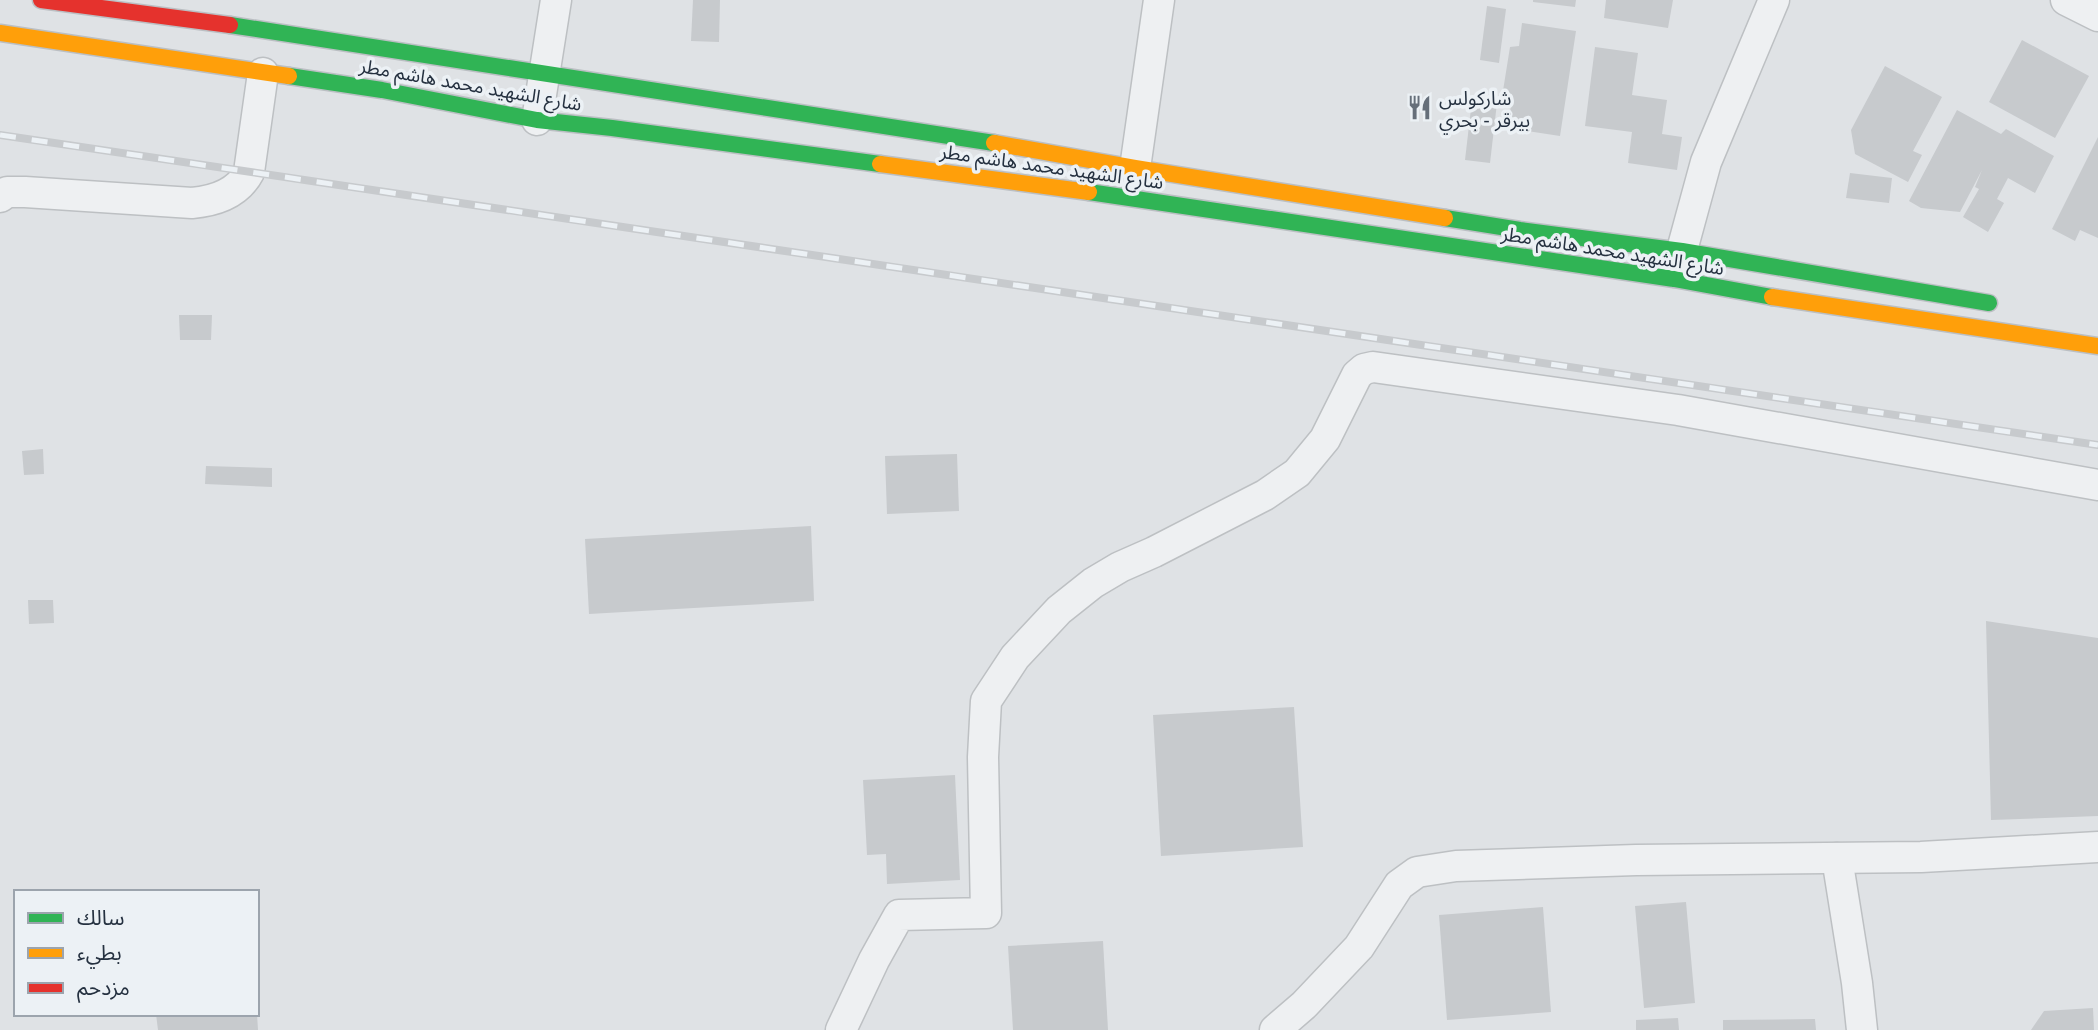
<svg xmlns="http://www.w3.org/2000/svg" width="2098" height="1030" font-family="Lato,'Noto Sans Arabic',sans-serif">
  <style>
    .building { fill: #c7cacd }
    .lines { fill: none; stroke-linecap: round; stroke-linejoin: round }
    .street-casing { stroke: #bdc0c3; stroke-width: 33 }
    .fast-casing { stroke: #bbbfc3; stroke-width: 19 }
    .slow-casing { stroke: #bbbfc3; stroke-width: 19 }
    .jam-casing { stroke: #bbbfc3; stroke-width: 19 }
    .street { stroke: #eef0f2; stroke-width: 30 }
    .fast { stroke: #30b455; stroke-width: 16 }
    .slow { stroke: #ff9f0a; stroke-width: 16 }
    .jam { stroke: #e5322d; stroke-width: 16 }
    .rail-casing { stroke: #c7cacd; stroke-width: 8 }
    .rail { stroke: #ecf1f5; stroke-width: 5; stroke-dasharray: 16; stroke-linecap: butt }
    .labels { text-anchor: middle; dominant-baseline: central; stroke-width: 7; stroke-linejoin: round; paint-order: stroke }
    .street-label { font-size: 19px; fill: #253140; stroke: #ecf1f5 }
    .poi-label { font-size: 19px; fill: #253140; stroke: #ecf1f5; text-anchor: start }
  </style>
  <rect width="100%" height="100%" fill="#dfe2e5"/>
  <g class="building">
    <path d="M693,0H720L719,42L691,41Z"/>
    <path d="M1533,0H1576L1575,7L1533,2Z"/>
    <path d="M1606,0H1673L1668,28L1604,18Z"/>
    <path d="M1487,6L1506,9L1499,63L1480,60Z"/>
    <path d="M1522,23L1576,31L1560,136L1508,128L1512,98L1502,97L1510,47L1519,46Z"/>
    <path d="M2022,40L2089,76L2055,138L1989,102Z"/>
    <path d="M1595,47L1638,53L1632,95L1667,100L1662,134L1682,137L1677,170L1628,163L1632,132L1585,126Z"/>
    <path d="M1885,66L1942,97L1913,151L1922,155L1908,182L1855,154L1851,130Z"/>
    <path d="M1472,100L1497,103L1490,163L1465,160Z"/>
    <path d="M1957,110L2001,134L2006,129L2054,156L2035,193L2008,178L1997,199L2004,203L1988,232L1963,217L1979,189L1975,187L1982,170L1960,212L1921,208L1909,201Z"/>
    <path d="M2098,137V238L2080,230L2075,241L2052,229Z"/>
    <path d="M1850,173L1892,178L1889,203L1846,198Z"/>
    <path d="M179,315H212L211,340H180Z"/>
    <path d="M43,449L44,474L24,475L22,451Z"/>
    <path d="M957,454L959,511L887,514L885,456Z"/>
    <path d="M206,466L272,468V487L205,484Z"/>
    <path d="M811,526L814,601L589,614L585,539Z"/>
    <path d="M28,600H53L54,623L29,624Z"/>
    <path d="M1986,621L2098,638V816L1991,820Z"/>
    <path d="M1294,707L1303,847L1161,856L1153,715Z"/>
    <path d="M955,775L960,880L887,884L886,854L867,855L863,780Z"/>
    <path d="M1686,902L1695,1003L1644,1008L1635,906Z"/>
    <path d="M1543,907L1551,1012L1447,1020L1439,915Z"/>
    <path d="M1103,941L1108,1030H1013L1008,946Z"/>
    <path d="M2093,1008L2094,1030H2031L2044,1011Z"/>
    <path d="M156,1014H257L258,1030H158Z"/>
    <path d="M1678,1018L1679,1030H1636V1020Z"/>
    <path d="M1815,1019L1816,1030H1723V1020Z"/>
  </g>
  <g class="lines">
    <defs>
      <g id="street">
        <path d="M2066,0L2098,16"/>
        <path d="M537,120L556,0"/>
        <path d="M1135,168L1159,0"/>
        <path d="M0,197L7,192H25L192,203C215,201 238,193 249,172L263,73"/>
        <path d="M1676,272L1706,162L1774,0"/>
        <path d="M1837,858L1857,983L1862,1030"/>
        <path d="M841,1030L874,960L899,915L986,913L983,757L986,701L1015,657L1059,610L1093,583L1120,567L1154,552L1265,495L1297,473L1325,439L1357,375L1364,369L1373,367L1678,410L2098,485"/>
        <path d="M1275,1030L1304,1005L1359,947L1399,885L1417,872L1456,866L1636,860L1921,857L2098,847"/>
      </g>
      <g id="fast">
        <path d="M230,25L994,143"/>
        <path d="M289,76L382,90L537,120L612,128L880,164"/>
        <path d="M1089,192L1674,279L1772,297"/>
        <path d="M1445,218L1520,230L1682,251L1989,303"/>
      </g>
      <g id="slow">
        <path d="M0,33L289,76"/>
        <path d="M994,143L1135,168L1445,218"/>
        <path d="M880,164L1089,192"/>
        <path d="M1772,297L2098,346"/>
      </g>
      <path id="jam" d="M41,0L230,25"/>
    </defs>
    <use href="#street" class="street-casing"/>
    <use href="#fast" class="fast-casing"/>
    <use href="#slow" class="slow-casing"/>
    <use href="#jam" class="jam-casing"/>
    <use href="#street" class="street"/>
    <use href="#fast" class="fast"/>
    <use href="#slow" class="slow"/>
    <use href="#jam" class="jam"/>
    <defs>
      <path id="rail" d="M0,135L2098,445"/>
    </defs>
    <use href="#rail" class="rail-casing"/>
    <use href="#rail" class="rail"/>
  </g>
  <defs>
    <symbol id="restaurant-bare" viewBox="-9 -9 18 18"><path d="M-5-6h1v4h1v-4h1v4h1v-4h1v5L-1.5 .5V6h-2V.5L-5-1ZM5-6V6H3V1.5H1.5Q1.5-4 5-6Z" fill="#666f7a" stroke="#ecf1f5" stroke-width="2.5" paint-order="stroke"/></symbol>
  </defs>
  <g fill-rule="evenodd">
    <use href="#restaurant-bare" x="1402" y="90" width="35" height="35"/>
  </g>
  <g class="labels">
    <g class="street-label">
      <text transform="translate(471 84) rotate(10)">شارع الشهيد محمد هاشم مطر</text>
      <text transform="translate(1052 166) rotate(8)">شارع الشهيد محمد هاشم مطر</text>
      <text transform="translate(1613 250) rotate(9)">شارع الشهيد محمد هاشم مطر</text>
    </g>
    <g class="poi-label">
      <text x="1439" y="97">شاركولس<tspan x="1439" dy="22">بيرقر - بحري</tspan></text>
    </g>
  </g>
  <rect x="14" y="890" width="245" height="126" fill="#ecf1f5" stroke="#9ca4ad" stroke-width="2"/>
  <rect x="28" y="913" width="35" height="10" fill="#30b455" stroke="#9ca4ad" stroke-width="2"/>
  <text x="77" y="925" font-size="21" fill="#253140">سالك</text>
  <rect x="28" y="948" width="35" height="10" fill="#ff9f0a" stroke="#9ca4ad" stroke-width="2"/>
  <text x="77" y="960" font-size="21" fill="#253140">بطيء</text>
  <rect x="28" y="983" width="35" height="10" fill="#e5322d" stroke="#9ca4ad" stroke-width="2"/>
  <text x="77" y="995" font-size="21" fill="#253140">مزدحم</text>
</svg>
